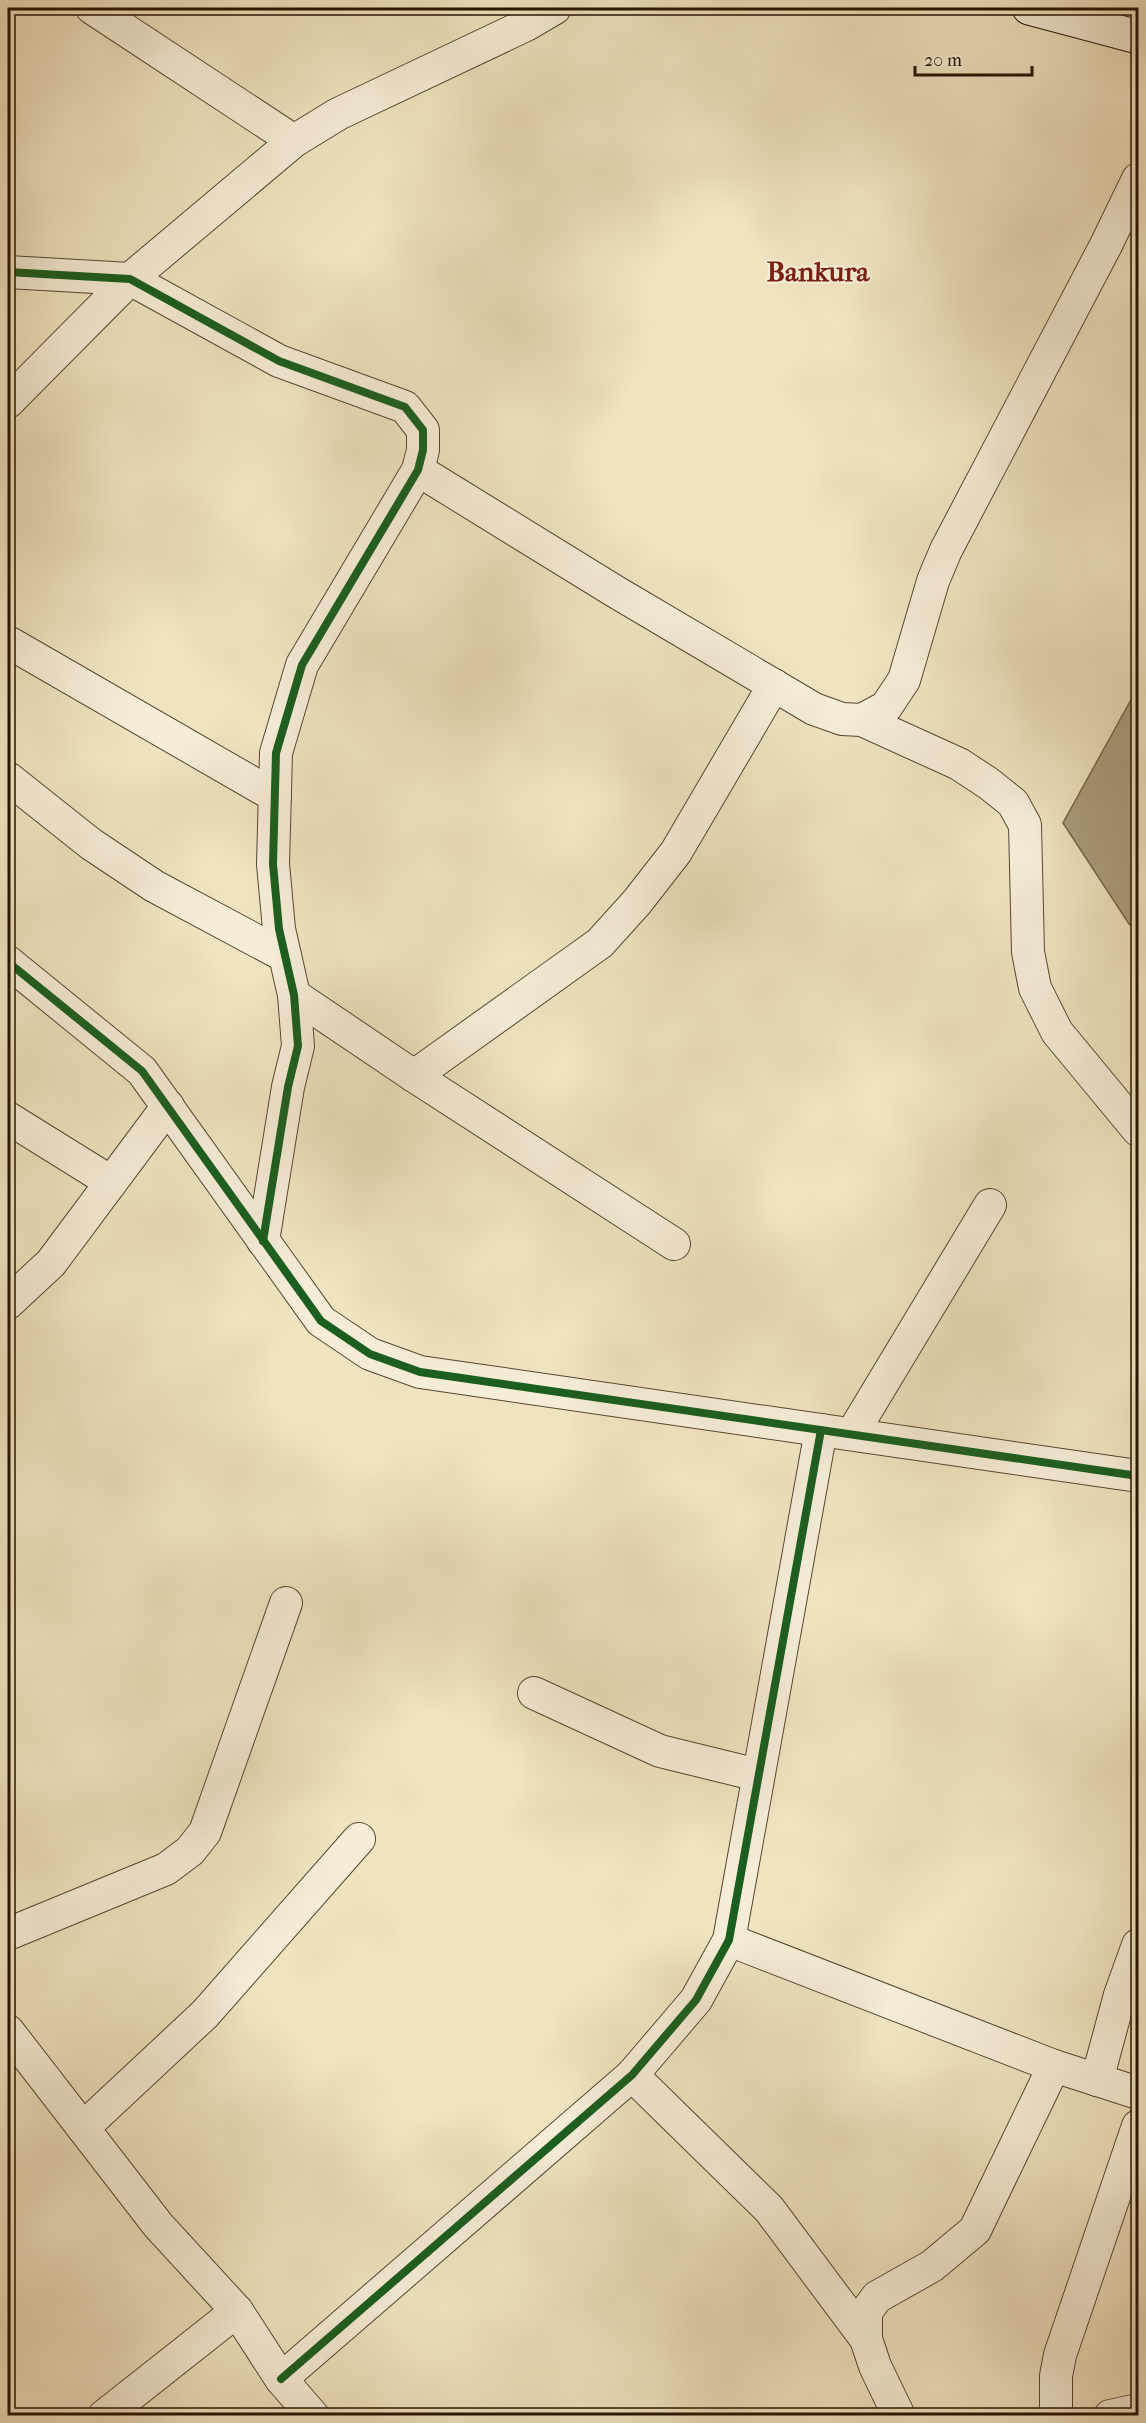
<svg xmlns="http://www.w3.org/2000/svg" width="1146" height="2423" font-family="'IM FELL French Canon',serif">
  <style>
    .water { fill: #aa9c7f; stroke: #74654c; stroke-width: 1.5 }
    .lines { fill: none; stroke-linecap: round; stroke-linejoin: round }
    .street-casing { stroke: #574730; stroke-width: 34 }
    .secondary-casing { stroke: #241300; stroke-width: 35 }
    .street { stroke: #f5edd6; stroke-width: 32 }
    .secondary { stroke: #f5edd6; stroke-width: 33 }
    .cycleway-casing { stroke: #f5edd6; stroke-width: 11 }
    .cycleway { stroke: #1b5e20; stroke-width: 8 }
    .labels { text-anchor: middle; dominant-baseline: central; stroke-width: 4.5; stroke-linejoin: round; paint-order: stroke }
    .town-label { font-size: 28px; font-weight: bold; fill: #7a1f14; stroke: #f5edd6 }
  </style>
  <rect width="100%" height="100%" fill="#efe3c0"/>
  <filter id="stains"><feTurbulence type="fractalNoise" baseFrequency=".00333" numOctaves="4"/><feColorMatrix values="0 0 0 0 .2 0 0 0 0 .09 0 0 0 0 .02 0 0 0 .5 -.17"/></filter>
  <radialGradient id="worn" r=".72"><stop offset=".6" stop-color="#630" stop-opacity="0"/><stop offset="1" stop-color="#630" stop-opacity=".3"/></radialGradient>
  <path class="water" d="M1138,687V932L1129,924L1063,823Z"/>
  <g class="lines">
    <defs>
      <g id="street">
        <path d="M92,8L294,141"/>
        <path d="M8,272L130,279L279,361L405,407L423,430V450L418,470L302,665L276,753L273,864L279,929L294,995L298,1046L288,1087L263,1241"/>
        <path d="M8,402L130,279L294,141L338,114L526,25L555,8"/>
        <path d="M418,470L616,592L814,709L842,719L862,720L886,707L904,680L933,581L946,550L1106,245L1138,179"/>
        <path d="M8,642L275,796"/>
        <path d="M862,720L959,764L988,783L1013,803L1025,825L1028,952L1035,988L1057,1032L1138,1130"/>
        <path d="M8,778L91,844L154,886L285,956"/>
        <path d="M8,962L142,1071L321,1321L370,1354L420,1372L1138,1476"/>
        <path d="M294,995L414,1076L674,1244"/>
        <path d="M414,1076L600,943L637,902L676,852L774,685"/>
        <path d="M8,1118L111,1182"/>
        <path d="M8,1303L51,1263L168,1106"/>
        <path d="M852,1434L990,1205"/>
        <path d="M534,1693L660,1751L758,1775"/>
        <path d="M8,1934L166,1869L190,1851L205,1832L286,1603"/>
        <path d="M729,1940L1054,2066L1138,2093"/>
        <path d="M8,2031L158,2225L237,2311L281,2379L313,2416"/>
        <path d="M632,2075L769,2209L866,2339"/>
        <path d="M1097,2080L1120,1995L1138,1945"/>
        <path d="M83,2128L205,2014L359,1839"/>
        <path d="M281,2379L632,2075L696,2000L729,1940L821,1430"/>
        <path d="M104,2416L237,2311"/>
        <path d="M899,2416L875,2366L866,2339V2312L877,2297L932,2266L975,2230L1054,2066"/>
        <path d="M1056,2416V2376L1060,2355L1138,2126"/>
        <path d="M1110,2416L1138,2410"/>
      </g>
      <path id="secondary" d="M1029,8L1138,37"/>
    </defs>
    <use href="#street" class="street-casing"/>
    <use href="#secondary" class="secondary-casing"/>
    <use href="#street" class="street"/>
    <use href="#secondary" class="secondary"/>
    <defs>
      <g id="cycleway">
        <path d="M8,272L130,279L279,361L405,407L423,430V450L418,470L302,665L276,753L273,864L279,929L294,995L298,1046L288,1087L263,1241"/>
        <path d="M8,962L142,1071L321,1321L370,1354L420,1372L1138,1476"/>
        <path d="M281,2379L632,2075L696,2000L729,1940L821,1430"/>
      </g>
    </defs>
    <use href="#cycleway" class="cycleway-casing"/>
    <use href="#cycleway" class="cycleway"/>
  </g>
  <g class="labels">
    <g class="town-label">
      <text x="818" y="271">Bankura</text>
    </g>
  </g>
  <rect width="1146" height="2423" fill="none" stroke="#efe3c0" stroke-width="30"/>
  <rect x="9" y="9" width="1128" height="2405" fill="none" stroke="#241300" stroke-width="3"/>
  <rect x="15" y="15" width="1116" height="2393" fill="none" stroke="#241300" stroke-width="1.5"/>
  <path d="M915 66v9h117v-9" fill="none" stroke="#241300" stroke-width="3"/>
  <text x="924" y="66" font-size="18" fill="#241300" stroke="#f5edd6" stroke-width="4.5" paint-order="stroke">20 m</text>
  <rect width="100%" height="100%" filter="url(#stains)"/>
  <rect width="100%" height="100%" fill="url(#worn)"/>
</svg>
